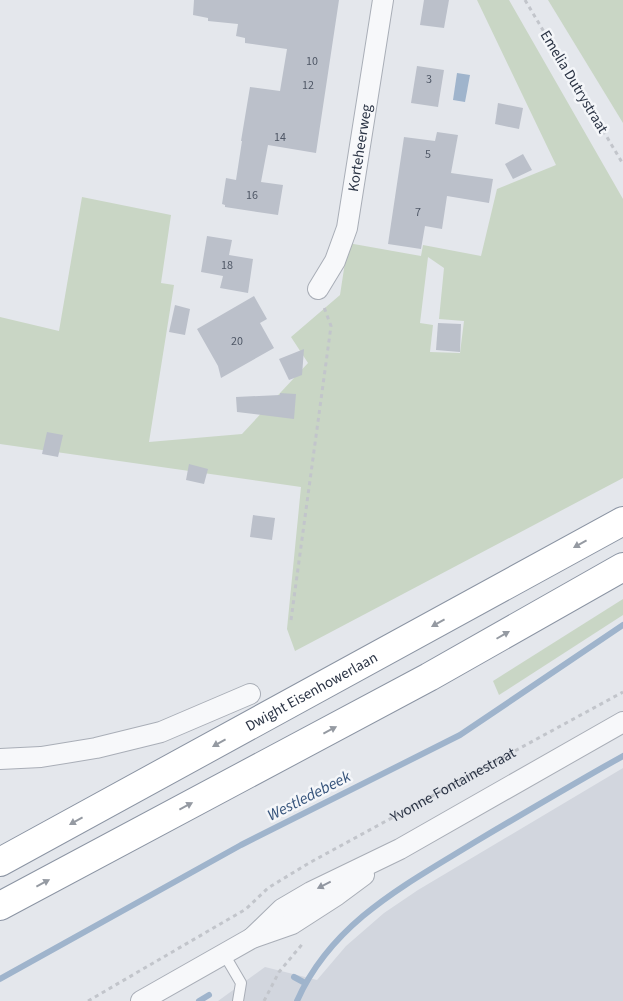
<svg xmlns="http://www.w3.org/2000/svg" width="623" height="1001" font-family="'Source Sans 3',sans-serif">
  <style>
    .built { fill: #d2d6de }
    .green { fill: #c9d6c5; fill-rule: evenodd }
    .water { fill: #9fb4cc }
    .lines { fill: none; stroke-linecap: round; stroke-linejoin: round }
    .stream { stroke: #9fb4cc; stroke-width: 6 }
    .building { fill: #bbc0ca }
    .service-casing { stroke: #a9aeb7; stroke-width: 12 }
    .minor-casing { stroke: #a9aeb7; stroke-width: 22 }
    .motorway-casing { stroke: #8b94a3; stroke-width: 30 }
    .path { stroke: #c2c5cb; stroke-width: 3; stroke-dasharray: 4 4; stroke-linecap: butt }
    .service { stroke: #f7f8fa; stroke-width: 10 }
    .minor { stroke: #f7f8fa; stroke-width: 20 }
    .motorway { stroke: #fff; stroke-width: 28 }
    .oneway { fill: #959aa2 }
    .oneway2 { fill: #9196a0 }
    .labels { text-anchor: middle; dominant-baseline: central; stroke-width: 5; stroke-linejoin: round; paint-order: stroke }
    .number-label { font-size: 12px; fill: #4f5766 }
    .street-label { font-size: 15px; fill: #2b3445; stroke: #f4f6f9 }
    .water-label { font-size: 16px; font-style: italic; fill: #34527a; stroke: #f4f6f9 }
  </style>
  <rect width="100%" height="100%" fill="#e4e7ec"/>
  <path class="built" d="M623,768V1001H218L265,967L317,980L346,946L384,913L418,890Z"/>
  <g class="green">
    <path d="M477,0H509L623,199V478L295,651L287,629L301,487L0,444V317L59,331L82,197L171,215L161,283L174,285L149,442L242,434L308,363L291,337L340,295L348,243L421,256L423,245L481,256L497,189L556,165ZM428,257L444,268L439,319L464,321L460,353L430,352L433,325L420,323Z"/>
    <path d="M548,0H623V123Z"/>
    <path d="M623,599V615L499,695L493,681Z"/>
  </g>
  <path class="water" d="M457,73L470,75L465,102L453,100Z"/>
  <g class="lines">
    <g class="stream">
      <path d="M294,977L305,983"/>
      <path d="M0,979L241,845L460,735L623,625"/>
      <path d="M199,1001L209,995"/>
      <path d="M297,1001C332,922 405,885 475,842C524,813 573,784 623,756"/>
    </g>
  </g>
  <g class="building">
    <path d="M194,0H339L316,153L268,145L261,182L283,185L278,215L225,207V205L222,204L226,178L236,180L242,141H241L250,87L280,91L287,49L245,43V38L236,36L238,24L208,21V18L193,15Z"/>
    <path d="M424,0H449L444,28L420,25Z"/>
    <path d="M417,66L444,70L438,107L411,103Z"/>
    <path d="M498,103L523,108L519,129L495,124Z"/>
    <path d="M437,132L458,135L451,173L493,179L489,203L447,196L442,229L425,226L421,249L388,244L404,137L435,141Z"/>
    <path d="M523,154L532,170L513,179L505,164Z"/>
    <path d="M207,236L232,240L229,255L253,259L248,293L220,288L223,276L201,272Z"/>
    <path d="M254,296L267,319L260,323L274,348L221,378L218,366L197,329Z"/>
    <path d="M175,305L190,309L185,335L169,332Z"/>
    <path d="M438,323L461,324L460,352L436,350Z"/>
    <path d="M304,349L302,375L289,380L279,359Z"/>
    <path d="M280,393L296,394L294,419L237,412L236,397L280,395Z"/>
    <path d="M47,432L63,435L58,457L42,454Z"/>
    <path d="M189,464L208,469L204,484L186,480Z"/>
    <path d="M253,515L275,518L272,540L250,537Z"/>
  </g>
  <g class="lines">
    <defs>
      <path id="service" d="M224,954L241,983L238,1001"/>
      <g id="minor">
        <path id="s2" d="M318,289L335,261L347,228L383,0"/>
        <path d="M0,759L41,757L96,748L161,732L250,694"/>
        <path d="M252,938L282,909L311,892L400,849L623,722"/>
        <path d="M141,1001L252,938L292,924L337,895L364,875"/>
      </g>
      <g id="motorway">
        <path id="s3" d="M0,862L623,521"/>
        <path d="M0,906L429,677L623,567"/>
      </g>
    </defs>
    <use href="#service" class="service-casing"/>
    <use href="#minor" class="minor-casing"/>
    <use href="#motorway" class="motorway-casing"/>
    <g class="path">
      <path d="M525,0L623,164"/>
      <path d="M291,620L331,326L324,307"/>
      <path id="s1" d="M88,1001L246,909L268,888L309,863L623,692"/>
      <path d="M264,1001L279,972L304,942"/>
    </g>
    <use href="#service" class="service"/>
    <use href="#minor" class="minor"/>
    <use href="#motorway" class="motorway"/>
  </g>
  <defs><path id="oneway-solid" d="M-6-.8H1V-3.2L6.5 0L1 3.2V.8H-6Z" transform="scale(1.25)"/></defs>
  <g class="oneway">
    <use href="#oneway-solid" transform="translate(580 544) rotate(151)"/>
    <use href="#oneway-solid" transform="translate(438 623) rotate(151)"/>
    <use href="#oneway-solid" transform="translate(503 635) rotate(-30)"/>
    <use href="#oneway-solid" transform="translate(330 730) rotate(-28)"/>
    <use href="#oneway-solid" transform="translate(219 743) rotate(151)"/>
    <use href="#oneway-solid" transform="translate(186 806) rotate(-28)"/>
    <use href="#oneway-solid" transform="translate(76 821) rotate(151)"/>
    <use href="#oneway-solid" transform="translate(43 883) rotate(-28)"/>
  </g>
  <use class="oneway2" href="#oneway-solid" transform="translate(324 885) rotate(153)"/>
  <g class="labels">
    <g class="number-label">
      <text x="312" y="61">10</text>
      <text x="429" y="79">3</text>
      <text x="308" y="85">12</text>
      <text x="280" y="137">14</text>
      <text x="428" y="154">5</text>
      <text x="252" y="195">16</text>
      <text x="418" y="212">7</text>
      <text x="227" y="265">18</text>
      <text x="237" y="341">20</text>
    </g>
    <g class="street-label">
      <text transform="translate(574 82) rotate(59)">Emelia Dutrystraat</text>
      <text stroke="none"><textPath href="#s2" startOffset="149">Korteheerweg</textPath></text>
      <text stroke="none"><textPath href="#s3" startOffset="355">Dwight Eisenhowerlaan</textPath></text>
      <text stroke="none"><textPath href="#s1" startOffset="425">Yvonne Fontainestraat</textPath></text>
    </g>
    <g class="water-label">
      <text transform="translate(309 796) rotate(-27)">Westledebeek</text>
    </g>
  </g>
</svg>
